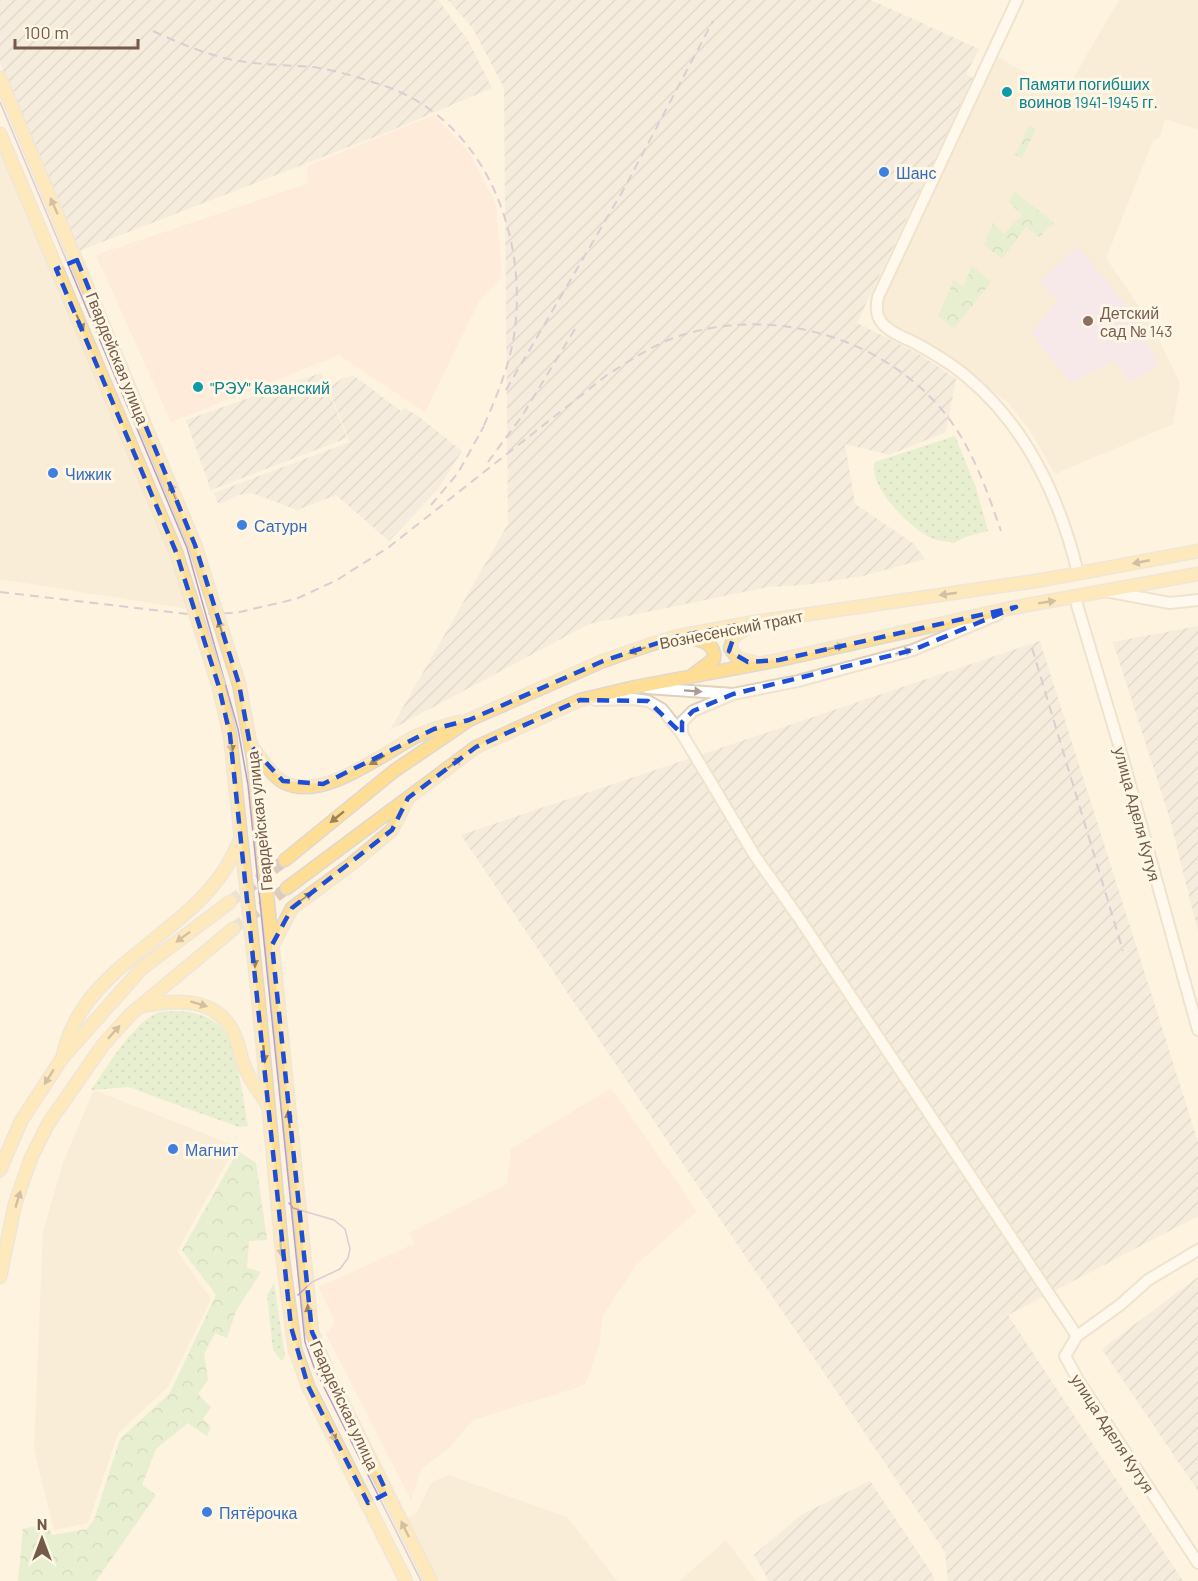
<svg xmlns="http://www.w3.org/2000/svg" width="1198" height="1581" font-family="Barlow,sans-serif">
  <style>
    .residential { fill: #f4e6ce }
    .commercial { fill: #fee2d2 }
    .industrial { fill: url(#industrial-furrows) }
    .education { fill: #f0ddf9 }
    .grass { fill: url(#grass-dots) }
    .forest { fill: url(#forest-crowns) }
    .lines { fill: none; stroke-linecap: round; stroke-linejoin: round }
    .major-tunnel { stroke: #dbcdb9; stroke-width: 12; stroke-dasharray: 12 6; stroke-linecap: butt }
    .minor-casing { stroke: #e1d0bb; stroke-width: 14 }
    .major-casing { stroke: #ded7d3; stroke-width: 15 }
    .minor { stroke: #fff; stroke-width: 10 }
    .major { stroke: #fede95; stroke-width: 12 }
    .tram { stroke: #b69fc5; stroke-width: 1.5 }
    .rail { stroke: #b69fc5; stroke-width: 2; stroke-dasharray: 9 6; stroke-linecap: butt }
    .major-bridge-casing { stroke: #ded7d3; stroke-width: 15; stroke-linecap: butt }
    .major-bridge { stroke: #fede95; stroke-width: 12 }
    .oneway { fill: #9d825e }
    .oneway2 { fill: #ac9c91 }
    .marked { fill: none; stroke: #1d4ed8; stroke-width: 4.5; stroke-dasharray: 12 8; stroke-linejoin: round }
    .culture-dot { fill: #0f9aa8; stroke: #fff7e6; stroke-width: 2 }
    .shop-dot { fill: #3f7fe0; stroke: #fff7e6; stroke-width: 2 }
    .education-dot { fill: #8d6e63; stroke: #fff7e6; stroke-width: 2 }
    .labels { text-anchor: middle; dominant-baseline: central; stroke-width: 6; stroke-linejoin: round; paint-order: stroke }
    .culture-label { font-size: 16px; fill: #0d838f; stroke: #fff7e6; text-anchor: start }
    .shop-label { font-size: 16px; fill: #366cbe; stroke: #fff7e6; text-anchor: start }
    .education-label { font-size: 16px; fill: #785e54; stroke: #fff7e6; text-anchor: start }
    .street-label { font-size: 16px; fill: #745a47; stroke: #fff7e6 }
  </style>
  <defs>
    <pattern id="industrial-furrows" width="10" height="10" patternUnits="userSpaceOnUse" patternTransform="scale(1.5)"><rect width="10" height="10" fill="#ebe4db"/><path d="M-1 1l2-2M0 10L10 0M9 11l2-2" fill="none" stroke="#c3bcb3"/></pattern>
    <pattern id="grass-dots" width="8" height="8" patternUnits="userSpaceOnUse" patternTransform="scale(1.5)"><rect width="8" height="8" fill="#cdeabe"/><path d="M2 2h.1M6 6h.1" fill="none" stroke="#abc19c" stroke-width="1.8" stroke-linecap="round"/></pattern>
    <pattern id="forest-crowns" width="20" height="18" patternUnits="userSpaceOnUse" patternTransform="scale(1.5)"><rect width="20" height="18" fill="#cdeabe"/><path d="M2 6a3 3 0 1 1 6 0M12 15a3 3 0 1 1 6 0" fill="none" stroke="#abc19c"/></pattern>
  </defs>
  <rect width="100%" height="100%" fill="#fdf3df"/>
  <g class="residential">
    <path d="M1119,0H1198V129L1165,119L1160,137L1153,141L1106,258L1151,324L1180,383L1173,424L1055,474L1029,429L1007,402L952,358L887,323L881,315V305L996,56L1054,88L1067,89Z"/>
    <path d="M0,145L187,596L189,609L0,579Z"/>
    <path d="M94,1090L236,1146L177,1251L211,1299L168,1387L118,1433L88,1523L54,1530L34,1450L43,1232L63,1163Z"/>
    <path d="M448,1475L567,1517L617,1581H439L407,1518L416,1514L431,1483Z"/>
    <path d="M726,1540L756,1581H679H680Z"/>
  </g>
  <g class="commercial">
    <path d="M434,115L470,153L496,205L502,278L479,301L425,412L339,355L171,422L96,255L307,184L308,166Z"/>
    <path d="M611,1088L697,1211L636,1265L603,1315L599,1345L585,1385L473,1420L449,1448L421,1469L411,1500L326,1334L335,1323L319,1287L414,1244L409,1233L507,1184L511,1149Z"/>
  </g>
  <g class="industrial">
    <path d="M0,0H438L469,42L492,88L390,131L79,251L0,63Z"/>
    <path d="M448,0H871L979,49L966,74L973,78L857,323L919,354L956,379L946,432L889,455L845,444L855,504L914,544L925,559L863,576L804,585L768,587L589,624L390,730L508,524L504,88L472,27Z"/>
    <path d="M321,373L347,438L211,490L186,420Z"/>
    <path d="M354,376L401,411L405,408L418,416L462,451L438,489L391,539L389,541L336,495L297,510L252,493L238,495L220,504L217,502L214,493L350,442L328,388L345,377Z"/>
    <path d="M1198,626V932L1170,819L1113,642Z"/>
    <path d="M1040,641L1198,1142V1216L1008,1315L1183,1581H948L945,1552L461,835Z"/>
    <path d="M1198,1277V1491L1102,1349Z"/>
    <path d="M870,1481L933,1575L934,1581H769L754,1555L801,1515Z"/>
  </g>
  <path class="education" d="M1078,246L1128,308L1159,366L1129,382L1115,360L1071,383L1031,333L1058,301L1040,282Z"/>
  <g class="grass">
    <path d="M955,436L976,488L988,531L965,537L954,543C947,541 938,541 931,538C910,528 867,486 875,462Z"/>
    <path d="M179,1011C197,1012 217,1018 227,1035C237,1052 244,1104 248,1126L239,1127L128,1087L91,1090C106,1069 135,1019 160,1012C166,1011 173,1011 179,1011Z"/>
    <path d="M274,1283L285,1356L282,1361L273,1350L267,1295Z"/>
  </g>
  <g class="forest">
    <path d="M1029,126L1036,129L1022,158L1015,155Z"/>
    <path d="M1014,191L1054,223L1039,237L1026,227L1002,259L984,245L993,223L1004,234L1022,215L1009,202Z"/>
    <path d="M972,266L991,282L954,328L938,316L954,280L963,287Z"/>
    <path d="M238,1151L256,1163L267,1240L249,1241L247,1268L261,1272L236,1311L227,1338L215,1333L204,1354L208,1380L198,1394L211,1407L203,1419L211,1427L207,1436L188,1423L156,1449L142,1485L156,1495L96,1581H18L23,1529L47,1524L52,1535L87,1529L94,1520L120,1439L170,1393L216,1295L182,1250Z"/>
  </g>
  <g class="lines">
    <g class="major-tunnel">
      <path d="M230,902L285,860"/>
      <path d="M233,929L287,888"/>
    </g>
    <defs>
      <g id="minor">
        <path d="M1017,0L878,297C876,306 876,316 882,323C890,333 906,338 917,344C935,354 952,364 967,377C1027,427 1060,499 1078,573"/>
        <path d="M1105,591L1170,603L1198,600"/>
        <path d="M1075,598L1119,745L1198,1030"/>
        <path d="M647,688L733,694L798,681L913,650L997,615"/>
        <path d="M595,700L633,699L648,701L662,709L682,734L755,856L799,918L1077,1336"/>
        <path d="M682,734V722L693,711L731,695"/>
        <path d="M1198,1250L1148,1280L1120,1305L1077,1336L1065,1356L1078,1380L1198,1563"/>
      </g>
      <g id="major">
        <path d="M0,78L195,545"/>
        <path d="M0,134L176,552"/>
        <path d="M752,625L734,636L730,648L738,659L754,662"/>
        <path d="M686,637C699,640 716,642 714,659L694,674"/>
        <path d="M239,684L253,758L312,1332L329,1376L431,1581"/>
        <path d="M219,687L230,735L258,995L283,1260L295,1349L308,1386L406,1581"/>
        <path d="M252,747C261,758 271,775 283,782C321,803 382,754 415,737C429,730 444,726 459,722"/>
        <path d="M285,860L394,771L469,720L603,661L649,645L679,636L755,622L1042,580L1198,551"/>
        <path d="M287,888L476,747L580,700L635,687L779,660L1016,607L1198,574"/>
        <path d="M273,944L292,908L350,865L392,830L407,800"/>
        <path d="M142,1006C178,999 219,997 235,1036C240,1048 241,1061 247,1072C252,1083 260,1093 267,1104"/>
        <path d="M63,1056C79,975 167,943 215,883C226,870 233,856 240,840"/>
        <path d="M0,1170L21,1121L63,1057L142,968L230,902"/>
        <path d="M0,1277L15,1204L31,1158L48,1124L103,1045L131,1014L233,929"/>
      </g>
    </defs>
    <use href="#minor" class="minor-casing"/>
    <use href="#major" class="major-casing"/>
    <use href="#minor" class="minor"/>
    <use href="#major" class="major"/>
    <g class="tram">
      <path d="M0,102L187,548L238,729L248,785L305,1342L314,1367L421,1581"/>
      <path d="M289,1203L293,1208L334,1220L345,1229L350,1249L348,1258L340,1269L312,1282L298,1295"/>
    </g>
    <g class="rail">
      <path d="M153,31C181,44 209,56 239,61C263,65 288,65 312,67C336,70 360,78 382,85C482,118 527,230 515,329C510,366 496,398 481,432"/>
      <path d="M506,390L625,187L713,21"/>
      <path d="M488,462L522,416L578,324"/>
      <path d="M431,505L458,473L484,426"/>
      <path d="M0,592L188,614L235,613L296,599L337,580L389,547L607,375C628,362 648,348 671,339C761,305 870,332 935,402C969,438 985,485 1001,531"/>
      <path d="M1032,648L1123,951"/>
    </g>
    <defs>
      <g id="major-bridge">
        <path d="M195,545L239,684"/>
        <path d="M176,552L219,687"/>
      </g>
    </defs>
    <use href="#major-bridge" class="major-bridge-casing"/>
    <use href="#major-bridge" class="major-bridge"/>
  </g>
  <defs><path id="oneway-solid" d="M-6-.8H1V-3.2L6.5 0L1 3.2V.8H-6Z" transform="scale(1.5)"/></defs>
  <g class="oneway">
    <use href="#oneway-solid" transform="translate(54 206) rotate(-114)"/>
    <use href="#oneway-solid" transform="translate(80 323) rotate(66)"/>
    <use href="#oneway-solid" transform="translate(173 491) rotate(-112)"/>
    <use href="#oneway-solid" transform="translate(1141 562) rotate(169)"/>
    <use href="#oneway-solid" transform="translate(948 594) rotate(172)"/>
    <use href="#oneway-solid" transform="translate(1047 602) rotate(-9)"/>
    <use href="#oneway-solid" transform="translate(221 628) rotate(-107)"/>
    <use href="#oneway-solid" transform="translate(836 647) rotate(-13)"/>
    <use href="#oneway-solid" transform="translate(637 650) rotate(161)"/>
    <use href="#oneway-solid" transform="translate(231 744) rotate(84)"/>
    <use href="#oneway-solid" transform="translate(377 760) rotate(149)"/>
    <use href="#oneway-solid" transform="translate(455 763) rotate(-37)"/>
    <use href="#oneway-solid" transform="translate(337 817) rotate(141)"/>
    <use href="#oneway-solid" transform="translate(305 898) rotate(-36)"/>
    <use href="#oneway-solid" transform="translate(183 937) rotate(143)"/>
    <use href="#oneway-solid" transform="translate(254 959) rotate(83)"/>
    <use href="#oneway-solid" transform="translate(199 1004) rotate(17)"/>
    <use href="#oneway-solid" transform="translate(114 1032) rotate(-48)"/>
    <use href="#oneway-solid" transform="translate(264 1054) rotate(85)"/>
    <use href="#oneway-solid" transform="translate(49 1077) rotate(122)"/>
    <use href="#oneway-solid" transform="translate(289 1119) rotate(-96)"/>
    <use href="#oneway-solid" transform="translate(18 1199) rotate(-73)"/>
    <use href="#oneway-solid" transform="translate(281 1248) rotate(85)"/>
    <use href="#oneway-solid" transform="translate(309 1313) rotate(-99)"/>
    <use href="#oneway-solid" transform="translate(332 1434) rotate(63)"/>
    <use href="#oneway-solid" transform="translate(405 1529) rotate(-116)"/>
  </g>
  <g class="oneway2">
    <use href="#oneway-solid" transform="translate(904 652) rotate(-16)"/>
    <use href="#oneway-solid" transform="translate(693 691) rotate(4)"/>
  </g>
  <path d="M0 0H1198V1581H0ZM77,260L195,545L239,684L250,745L283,781L323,784L434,729L469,720L603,661L679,636L755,622L734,636L729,651L748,662L779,660L1016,607L913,650L733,694L693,711L682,722V734L648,701L580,700L476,747L408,798L392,830L292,908L272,945L312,1332L387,1493L368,1503L308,1386L291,1327L230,735L219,687L176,552L56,269Z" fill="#fdf3df" fill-opacity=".55" fill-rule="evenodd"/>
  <path class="marked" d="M77,260L195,545L239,684L250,745L283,781L323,784L434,729L469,720L603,661L679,636L755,622L734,636L729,651L748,662L779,660L1016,607L913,650L733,694L693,711L682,722V734L648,701L580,700L476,747L408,798L392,830L292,908L272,945L312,1332L387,1493L368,1503L308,1386L291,1327L230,735L219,687L176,552L56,269Z"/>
  <g class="culture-dot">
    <circle cx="1007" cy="92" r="6"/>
    <circle cx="198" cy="387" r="6"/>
  </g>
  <g class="shop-dot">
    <circle cx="884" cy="172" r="6"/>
    <circle cx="53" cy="473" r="6"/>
    <circle cx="242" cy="525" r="6"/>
    <circle cx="173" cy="1149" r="6"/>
    <circle cx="207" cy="1512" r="6"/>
  </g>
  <circle class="education-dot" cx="1088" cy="321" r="6"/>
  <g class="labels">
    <g class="culture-label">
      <text x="1019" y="83">Памяти погибших<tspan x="1019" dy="18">воинов 1941-1945 гг.</tspan></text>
      <text x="210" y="387">"РЭУ" Казанский</text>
    </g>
    <g class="shop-label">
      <text x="896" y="172">Шанс</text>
      <text x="65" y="473">Чижик</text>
      <text x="254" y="525">Сатурн</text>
      <text x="185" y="1149">Магнит</text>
      <text x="219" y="1512">Пятёрочка</text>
    </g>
    <g class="education-label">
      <text x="1100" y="312">Детский<tspan x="1100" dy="18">сад № 143</tspan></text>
    </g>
    <g class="street-label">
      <text transform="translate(118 358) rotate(68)">Гвардейская улица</text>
      <text transform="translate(731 629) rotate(-11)">Вознесенский тракт</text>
      <text transform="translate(1138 814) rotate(75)">улица Аделя Кутуя</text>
      <text transform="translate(259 821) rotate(-96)">Гвардейская улица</text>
      <text transform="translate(345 1405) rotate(65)">Гвардейская улица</text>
      <text transform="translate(1113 1433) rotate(57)">улица Аделя Кутуя</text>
    </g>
  </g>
  <g transform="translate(42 1539)" stroke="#fff7e6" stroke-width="4.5" paint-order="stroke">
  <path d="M0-4.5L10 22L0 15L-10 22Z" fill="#745a47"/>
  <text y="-9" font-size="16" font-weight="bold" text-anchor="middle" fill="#745a47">N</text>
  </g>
  <path d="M15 39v9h123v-9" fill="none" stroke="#745a47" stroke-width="3"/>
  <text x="24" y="39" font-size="18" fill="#745a47" stroke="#fff7e6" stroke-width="4.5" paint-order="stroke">100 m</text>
</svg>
